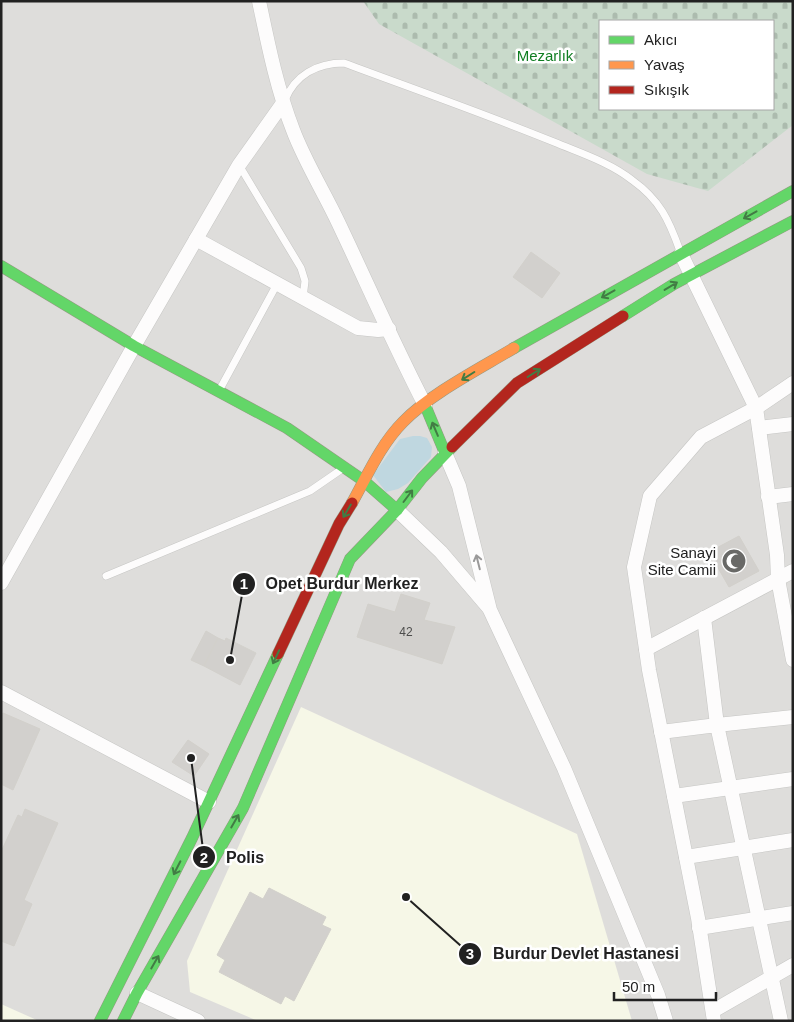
<svg xmlns="http://www.w3.org/2000/svg" width="794" height="1022" font-family="Helvetica,sans-serif">
  <style>
    .residential { fill: #dedddb; fill-rule: evenodd }
    .education { fill: #f6f7e7 }
    .cemetery { fill: url(#cemetery-stones); fill-rule: evenodd }
    .water { fill: #bfd7e0 }
    .building { fill: #d2d0cd; stroke: #d2d0cb }
    .lines { fill: none; stroke-linecap: round; stroke-linejoin: round }
    .lane-casing { stroke: #c6c6c4; stroke-width: 8 }
    .street-casing { stroke: #c6c6c4; stroke-width: 15 }
    .fast-casing { stroke: #959982; stroke-width: 12 }
    .slow-casing { stroke: #959982; stroke-width: 12 }
    .jam-casing { stroke: #959982; stroke-width: 12 }
    .lane { stroke: #fdfcfc; stroke-width: 7 }
    .street { stroke: #fdfcfc; stroke-width: 14 }
    .fast { stroke: #63d668; stroke-width: 11 }
    .slow { stroke: #ff974d; stroke-width: 11 }
    .jam { stroke: #b3261e; stroke-width: 11 }
    .oneway { stroke: #427c44 }
    .oneway2 { stroke: #9a9999 }
    .labels { text-anchor: middle; dominant-baseline: central; stroke-width: 5; stroke-linejoin: round; paint-order: stroke }
    .number-label { font-size: 12px; fill: #4d4d4c }
    .park-label { font-size: 15px; fill: #107e22; stroke: #fff }
    .poi-label { font-size: 15px; fill: #212121; stroke: #fff; text-anchor: end }
    .leader { fill: none; stroke: #212121; stroke-width: 2 }
    .callout-dot { fill: #212121; stroke: #fff; stroke-width: 2 }
    .mark-label { font-size: 15px; text-anchor: middle; font-weight: bold; fill: #fff }
    .callout-label { font-size: 16px; text-anchor: middle; font-weight: bold; fill: #212121; stroke: #fff; stroke-width: 5; stroke-linejoin: round; paint-order: stroke }
  </style>
  <defs>
    <pattern id="cemetery-stones" width="16" height="16" patternUnits="userSpaceOnUse" patternTransform="scale(1.25)"><rect width="16" height="16" fill="#c9dacb"/><path d="M2 7V4a2 2 0 0 1 4 0v3zM10 15v-3a2 2 0 0 1 4 0v3z" fill="#acbbae"/></pattern>
  </defs>
  <rect width="100%" height="100%" fill="#efeeea"/>
  <path class="residential" d="M1,1H793V1021H1ZM600,21H773V109H600Z"/>
  <g class="education">
    <path d="M301,707L577,834L632,1021H258L190,992L187,961Z"/>
    <path d="M1,1004L39,1021H1Z"/>
  </g>
  <path class="cemetery" d="M363,1H793V125L708,191L647,174L379,24ZM600,21H773V109H600Z"/>
  <path class="water" d="M413,436H420L427,438L432,447L431,457L408,483L398,489L386,492L373,475L400,439Z"/>
  <g class="building">
    <path d="M531,252L560,273L542,298L513,277Z"/>
    <path d="M739,536L759,571L729,587L709,552Z"/>
    <path d="M401,594L430,603L424,620L455,627L442,664L357,637L368,604L395,612Z"/>
    <path d="M206,631L218,638L204,666L191,660Z"/>
    <path d="M218,638L225,641L226,638L256,653L240,685L204,666Z"/>
    <path d="M3,713L40,729L13,790L1,784V717Z"/>
    <path d="M188,740L209,754L194,776L172,762Z"/>
    <path d="M25,809L58,823L24,900L32,904L14,946L1,941V852L18,815L22,817Z"/>
    <path d="M269,888L326,917L322,925L331,929L294,1001L285,996L281,1004L219,972L225,960L217,955L250,892L263,899Z"/>
  </g>
  <g class="lines">
    <defs>
      <g id="lane">
        <path d="M285,100C295,75 317,63 344,63C414,89 485,114 554,142C580,153 609,162 632,180C660,200 669,220 680,251"/>
        <path d="M239,165L301,268L305,281L303,298"/>
        <path d="M220,389L277,284"/>
        <path d="M106,576L310,491L342,469"/>
      </g>
      <g id="street">
        <path d="M259,1C268,44 277,89 293,130C305,162 324,192 338,222C367,283 394,345 425,405"/>
        <path d="M196,239L358,328L378,330L389,329"/>
        <path d="M681,254L756,408L777,555L778,579L793,660"/>
        <path d="M759,428L793,424"/>
        <path d="M445,453L459,486L490,610L564,768L658,995L666,1021"/>
        <path d="M768,497L793,494"/>
        <path d="M397,510L441,552L488,607"/>
        <path d="M1,583L134,346L239,165L283,103"/>
        <path d="M704,618L717,725L793,717"/>
        <path d="M646,649L793,571"/>
        <path d="M1,692L209,802"/>
        <path d="M661,732L717,725L781,1021"/>
        <path d="M674,796L793,779"/>
        <path d="M686,857L793,840"/>
        <path d="M699,928L793,913"/>
        <path d="M137,993L198,1021"/>
        <path d="M713,1011L793,965"/>
        <path d="M714,1021L698,918L649,670L634,567L650,496L701,437L756,408L793,383"/>
      </g>
      <g id="fast">
        <path d="M1,266L134,346L287,428L364,481L397,510"/>
        <path d="M623,316L674,284L793,221"/>
        <path d="M514,348L793,191"/>
        <path d="M425,405L445,453"/>
        <path d="M100,1021L192,838L278,654"/>
        <path d="M123,1021L137,993L243,808L350,559L397,510L422,478L452,447"/>
      </g>
      <path id="slow" d="M352,503C367,476 381,444 403,422C430,394 479,369 514,348"/>
      <g id="jam">
        <path d="M452,447L517,383L623,316"/>
        <path d="M278,654L339,524L352,503"/>
      </g>
    </defs>
    <use href="#lane" class="lane-casing"/>
    <use href="#street" class="street-casing"/>
    <use href="#fast" class="fast-casing"/>
    <use href="#slow" class="slow-casing"/>
    <use href="#jam" class="jam-casing"/>
    <use href="#lane" class="lane"/>
    <use href="#street" class="street"/>
    <use href="#fast" class="fast"/>
    <use href="#slow" class="slow"/>
    <use href="#jam" class="jam"/>
  </g>
  <defs><path id="oneway-shaft" d="M-6 0H5M1.5-3L5.5 0L1.5 3" fill="none" stroke-width="1.6" stroke-linecap="round" stroke-linejoin="round" transform="scale(1.25)"/></defs>
  <g class="oneway">
    <use href="#oneway-shaft" transform="translate(750 215) rotate(151)"/>
    <use href="#oneway-shaft" transform="translate(671 286) rotate(-31)"/>
    <use href="#oneway-shaft" transform="translate(608 294) rotate(151)"/>
    <use href="#oneway-shaft" transform="translate(534 373) rotate(-32)"/>
    <use href="#oneway-shaft" transform="translate(468 376) rotate(148)"/>
    <use href="#oneway-shaft" transform="translate(435 429) rotate(-113)"/>
    <use href="#oneway-shaft" transform="translate(408 496) rotate(-53)"/>
    <use href="#oneway-shaft" transform="translate(347 511) rotate(121)"/>
    <use href="#oneway-shaft" transform="translate(276 657) rotate(115)"/>
    <use href="#oneway-shaft" transform="translate(235 821) rotate(-60)"/>
    <use href="#oneway-shaft" transform="translate(177 868) rotate(117)"/>
    <use href="#oneway-shaft" transform="translate(155 962) rotate(-60)"/>
  </g>
  <use class="oneway2" href="#oneway-shaft" transform="translate(478 562) rotate(-104)"/>
  <defs>
    <symbol id="mosque-disc" viewBox="-11 -11 22 22"><circle r="9.5" fill="#696967" stroke="#fff"/><path d="M3.5-4.9A6 6 0 1 0 3.5 4.9A5 5 0 1 1 3.5-4.9Z" fill="#fff"/></symbol>
  </defs>
  <g fill-rule="evenodd">
    <use href="#mosque-disc" x="720" y="547" width="28" height="28"/>
  </g>
  <g class="labels">
    <g class="number-label">
      <text x="406" y="632">42</text>
    </g>
    <g class="park-label">
      <text x="545" y="55">Mezarlık</text>
    </g>
    <g class="poi-label">
      <text x="716" y="552">Sanayi<tspan x="716" dy="17">Site Camii</tspan></text>
    </g>
  </g>
  <path class="leader" d="M230 660L244 584M191 758L204 857M406 897L470 954"/>
  <g class="callout-dot">
    <circle cx="230" cy="660" r="5"/>
    <circle cx="191" cy="758" r="5"/>
    <circle cx="406" cy="897" r="5"/>
    <circle cx="244" cy="584" r="12"/>
    <circle cx="204" cy="857" r="12"/>
    <circle cx="470" cy="954" r="12"/>
  </g>
  <g class="mark-label">
    <text x="244" y="589">1</text>
    <text x="204" y="863">2</text>
    <text x="470" y="959">3</text>
  </g>
  <g class="callout-label">
    <text x="342" y="589">Opet Burdur Merkez</text>
    <text x="245" y="863">Polis</text>
    <text x="586" y="959">Burdur Devlet Hastanesi</text>
  </g>
  <rect width="794" height="1022" fill="none" stroke="#212121" stroke-width="5"/>
  <rect x="599" y="20" width="175" height="90" fill="#ffffff" stroke="#a6a6a6"/>
  <rect x="609" y="36" width="25" height="8" fill="#63d668" stroke="#a6a6a6"/>
  <text x="644" y="45" font-size="15" fill="#212121">Akıcı</text>
  <rect x="609" y="61" width="25" height="8" fill="#ff974d" stroke="#a6a6a6"/>
  <text x="644" y="70" font-size="15" fill="#212121">Yavaş</text>
  <rect x="609" y="86" width="25" height="8" fill="#b3261e" stroke="#a6a6a6"/>
  <text x="644" y="95" font-size="15" fill="#212121">Sıkışık</text>
  <path d="M614 992v8h102v-8" fill="none" stroke="#212121" stroke-width="2.5"/>
  <text x="622" y="992" font-size="15" fill="#212121" stroke="#ffffff" stroke-width="4" paint-order="stroke">50 m</text>
</svg>
